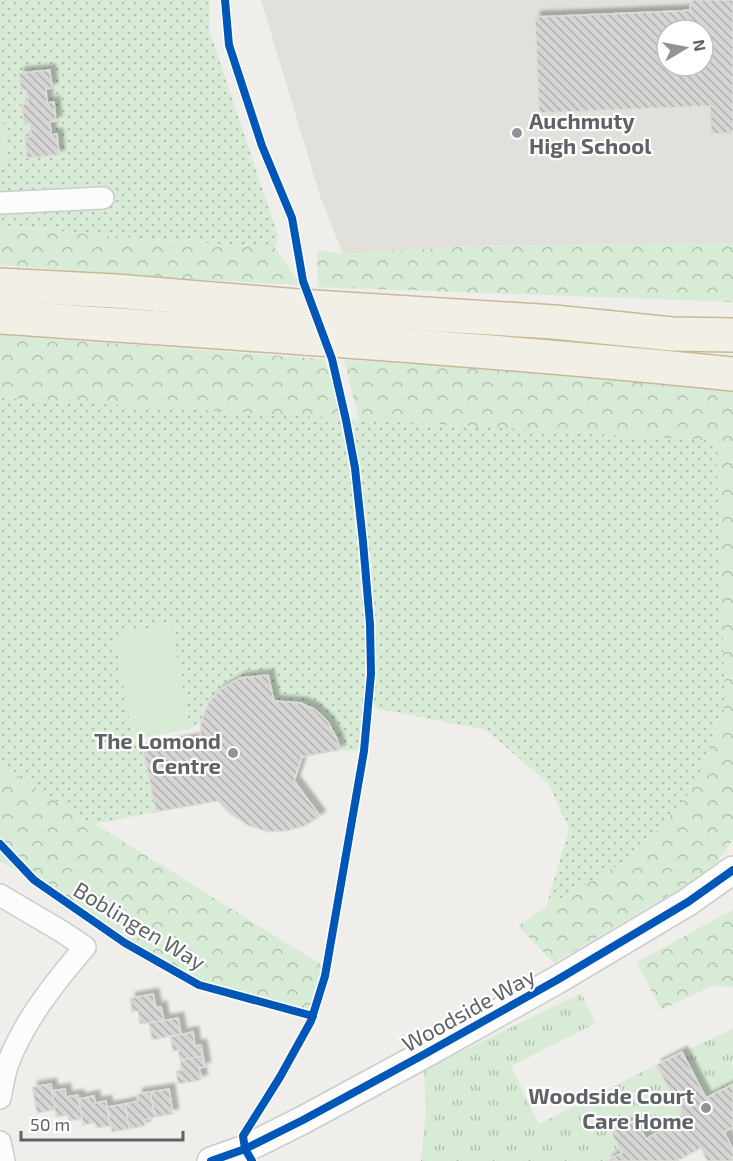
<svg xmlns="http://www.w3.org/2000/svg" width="733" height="1161" font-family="'Exo 2',sans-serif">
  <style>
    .education { fill: #e2e0da; fill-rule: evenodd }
    .grass { fill: url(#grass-tufts) }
    .forest { fill: url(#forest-crowns) }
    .park { fill: url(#park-dots) }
    .garden { fill: #d8ebd6 }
    .building { fill: url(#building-back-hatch); stroke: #deddd9; stroke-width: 1.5; fill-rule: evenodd; filter: url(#shadow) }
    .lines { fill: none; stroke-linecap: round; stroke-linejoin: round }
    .minor-casing { stroke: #cbcccc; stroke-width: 24 }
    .tertiary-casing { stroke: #cbcccc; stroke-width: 30 }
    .trunk-casing { stroke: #c8b996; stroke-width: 36 }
    .minor { stroke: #fdfcfc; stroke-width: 21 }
    .tertiary { stroke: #fdfcfc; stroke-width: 27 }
    .trunk { stroke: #f2f0e6; stroke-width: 33 }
    .cycleway-casing { stroke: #fff; stroke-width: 11 }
    .cycleway { stroke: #0057b8; stroke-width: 8 }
    .poi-dot { fill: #919496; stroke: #fff; stroke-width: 2 }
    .labels { text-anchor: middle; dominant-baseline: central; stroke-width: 4.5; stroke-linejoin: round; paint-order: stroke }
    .poi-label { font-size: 22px; font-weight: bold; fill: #5f6368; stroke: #fff; text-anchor: end }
    .street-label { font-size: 22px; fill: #5f6368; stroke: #fff }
  </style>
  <defs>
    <pattern id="grass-tufts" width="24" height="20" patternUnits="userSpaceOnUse" patternTransform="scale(1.5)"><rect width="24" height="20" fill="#d8ebd6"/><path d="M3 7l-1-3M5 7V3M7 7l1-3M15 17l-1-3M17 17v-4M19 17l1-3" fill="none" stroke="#b2c2b1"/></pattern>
    <pattern id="forest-crowns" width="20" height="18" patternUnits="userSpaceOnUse" patternTransform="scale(1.5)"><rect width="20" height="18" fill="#d8ebd6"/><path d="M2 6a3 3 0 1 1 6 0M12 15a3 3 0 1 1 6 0" fill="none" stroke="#b2c2b1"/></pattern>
    <pattern id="park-dots" width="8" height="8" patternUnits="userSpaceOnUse" patternTransform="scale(1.5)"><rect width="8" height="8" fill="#d8ebd6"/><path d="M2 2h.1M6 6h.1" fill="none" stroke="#b2c2b1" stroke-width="1.8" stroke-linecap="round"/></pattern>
    <pattern id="building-back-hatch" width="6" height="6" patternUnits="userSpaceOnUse" patternTransform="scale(1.5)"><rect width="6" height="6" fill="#d6d5d3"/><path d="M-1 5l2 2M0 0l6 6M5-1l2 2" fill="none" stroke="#b1b0af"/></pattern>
    <filter id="shadow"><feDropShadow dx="5.5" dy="-5.5" stdDeviation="1.5" flood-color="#0004"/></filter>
  </defs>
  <rect width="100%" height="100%" fill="#efeeea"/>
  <path class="education" d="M261,0H733V243L472,246L343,254L321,199ZM667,30H703V66H667Z"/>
  <g class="grass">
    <path d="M581,993L596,1023L511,1066L539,1124L656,1065L684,1118L646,1139L635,1120L612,1132L622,1153L606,1161H421L426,1108L424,1070Z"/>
    <path d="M733,1029V1062L731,1064L733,1068V1084L706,1098L682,1052Z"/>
  </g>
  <g class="forest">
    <path d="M0,226L110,236L275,248L301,285L148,277L0,265Z"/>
    <path d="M733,243V302L318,287L317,250L343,254L472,246Z"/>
    <path d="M0,335L324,359L346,420L0,398Z"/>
    <path d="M344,360L706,380L733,388V840L710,871L554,963L518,926L546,907L637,854L696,785L716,441L359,420Z"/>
    <path d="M0,765L327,968L313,1016L199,985L125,943L34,880L0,861Z"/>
    <path d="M733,910V987L712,986L661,1010L637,962Z"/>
  </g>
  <g class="park">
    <path d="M0,0H209L210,32L278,235L275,248L110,236L0,225Z"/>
    <path d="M0,398L716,441L725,706L696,785L637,854L546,907L569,829L548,783L486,730L369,707L364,751L340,750L337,739L301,703L274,701L268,675L240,678L208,703L201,723L190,729L171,625L133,739L143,749L156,812L93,824L0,765Z"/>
  </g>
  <g class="garden">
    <path d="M0,90L8,169L0,170Z"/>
    <path d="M171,624L190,729L133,740L114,635Z"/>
  </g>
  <g class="building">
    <path d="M691,0H733V133L711,134L710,106L539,113L535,17L680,11L690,10ZM667,30H703V66H667Z"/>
    <path d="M50,70L52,88L46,89L47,103L54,102L56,121L50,122L51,135L57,134L59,155L27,158L25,137L31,136L30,124H24L22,105L28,104L26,90H21L19,73Z"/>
    <path d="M268,675L274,701L301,703L314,709L328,722L337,739L340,750L302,757L294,781L320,816L305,826L286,831L269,832L249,826L229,813L218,801L156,812L143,749L200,738L201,723L208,703L221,689L240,678Z"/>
    <path d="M153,994L156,1008L161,1007L164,1021L140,1024L138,1011L132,1012L130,998Z"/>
    <path d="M178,1018L181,1034L152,1040L149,1023Z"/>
    <path d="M193,1032L195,1046L201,1045L203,1056L180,1060L178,1050L173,1051L170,1037Z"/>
    <path d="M682,1052L706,1098L733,1084V1127L724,1132L733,1150V1161H707L701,1148L677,1161H606L622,1153L611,1132L635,1120L646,1139L684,1118L656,1065Z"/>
    <path d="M203,1056L205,1067L199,1068L202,1080L178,1084L176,1071L182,1070L180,1060Z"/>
    <path d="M51,1084L55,1110L37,1113L32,1087Z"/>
    <path d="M65,1089L66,1097L78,1095L82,1119L69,1121L68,1115L56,1117L52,1091Z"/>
    <path d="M169,1089L173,1114L155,1117L150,1092Z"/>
    <path d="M150,1092L155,1117L144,1120L145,1126L129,1129L125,1104L138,1101L137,1094Z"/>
    <path d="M94,1096L95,1103L106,1101L110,1126L96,1128L95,1123L83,1125L79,1099Z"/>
    <path d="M125,1104L129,1129L112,1132L107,1107Z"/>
  </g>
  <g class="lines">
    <defs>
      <g id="minor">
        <path d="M0,203L103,198"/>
        <path d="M0,895L61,931L85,947C55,982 23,1022 7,1066C4,1076 2,1088 0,1098"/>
        <path d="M0,1142L4,1161"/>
      </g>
      <path id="tertiary" d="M211,1161L245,1149L303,1120L423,1055L557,980L688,902L733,870"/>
      <g id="trunk">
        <path d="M0,285L115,291L298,306L554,322L672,334L733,335"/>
        <path d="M0,317C244,334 489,349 733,374"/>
      </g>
    </defs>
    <use href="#minor" class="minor-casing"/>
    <use href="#tertiary" class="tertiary-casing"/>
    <use href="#trunk" class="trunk-casing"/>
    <use href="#minor" class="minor"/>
    <use href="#tertiary" class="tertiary"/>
    <use href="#trunk" class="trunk"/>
    <defs>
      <g id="cycleway">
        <path d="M225,0L229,45L262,146L292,218L303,281L332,359L346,420L355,468L363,542L370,624L371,674L364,751L325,976L311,1021L280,1077L243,1136L245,1149L252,1161"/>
        <path d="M0,844L34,880L125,943L199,985L313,1016"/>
        <path d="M211,1161L245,1149L303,1120L423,1055L557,980L688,902L733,870"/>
      </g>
    </defs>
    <use href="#cycleway" class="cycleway-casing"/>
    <use href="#cycleway" class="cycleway"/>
  </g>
  <g class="poi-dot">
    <circle cx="517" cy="133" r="6"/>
    <circle cx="233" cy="753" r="6"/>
    <circle cx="706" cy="1108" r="6"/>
  </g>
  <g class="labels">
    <g class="poi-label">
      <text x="529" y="120" text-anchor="start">Auchmuty<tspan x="529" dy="25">High School</tspan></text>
      <text x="221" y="740">The Lomond<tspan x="221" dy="25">Centre</tspan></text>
      <text x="694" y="1095">Woodside Court<tspan x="694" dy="25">Care Home</tspan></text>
    </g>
    <g class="street-label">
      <text transform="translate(140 925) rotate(31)">Boblingen Way</text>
      <text transform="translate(468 1009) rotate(-29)">Woodside Way</text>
    </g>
  </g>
  <g transform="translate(685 48) rotate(80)"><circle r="28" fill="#ffffff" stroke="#bfc1c3" stroke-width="1.5"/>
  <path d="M0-4.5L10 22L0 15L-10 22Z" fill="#919496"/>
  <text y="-9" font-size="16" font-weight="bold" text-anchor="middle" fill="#5f6368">N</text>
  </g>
  <path d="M21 1131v9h162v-9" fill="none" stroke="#5f6368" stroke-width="3"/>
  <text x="30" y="1131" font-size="18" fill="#5f6368" stroke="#ffffff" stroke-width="4.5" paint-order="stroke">50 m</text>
</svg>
